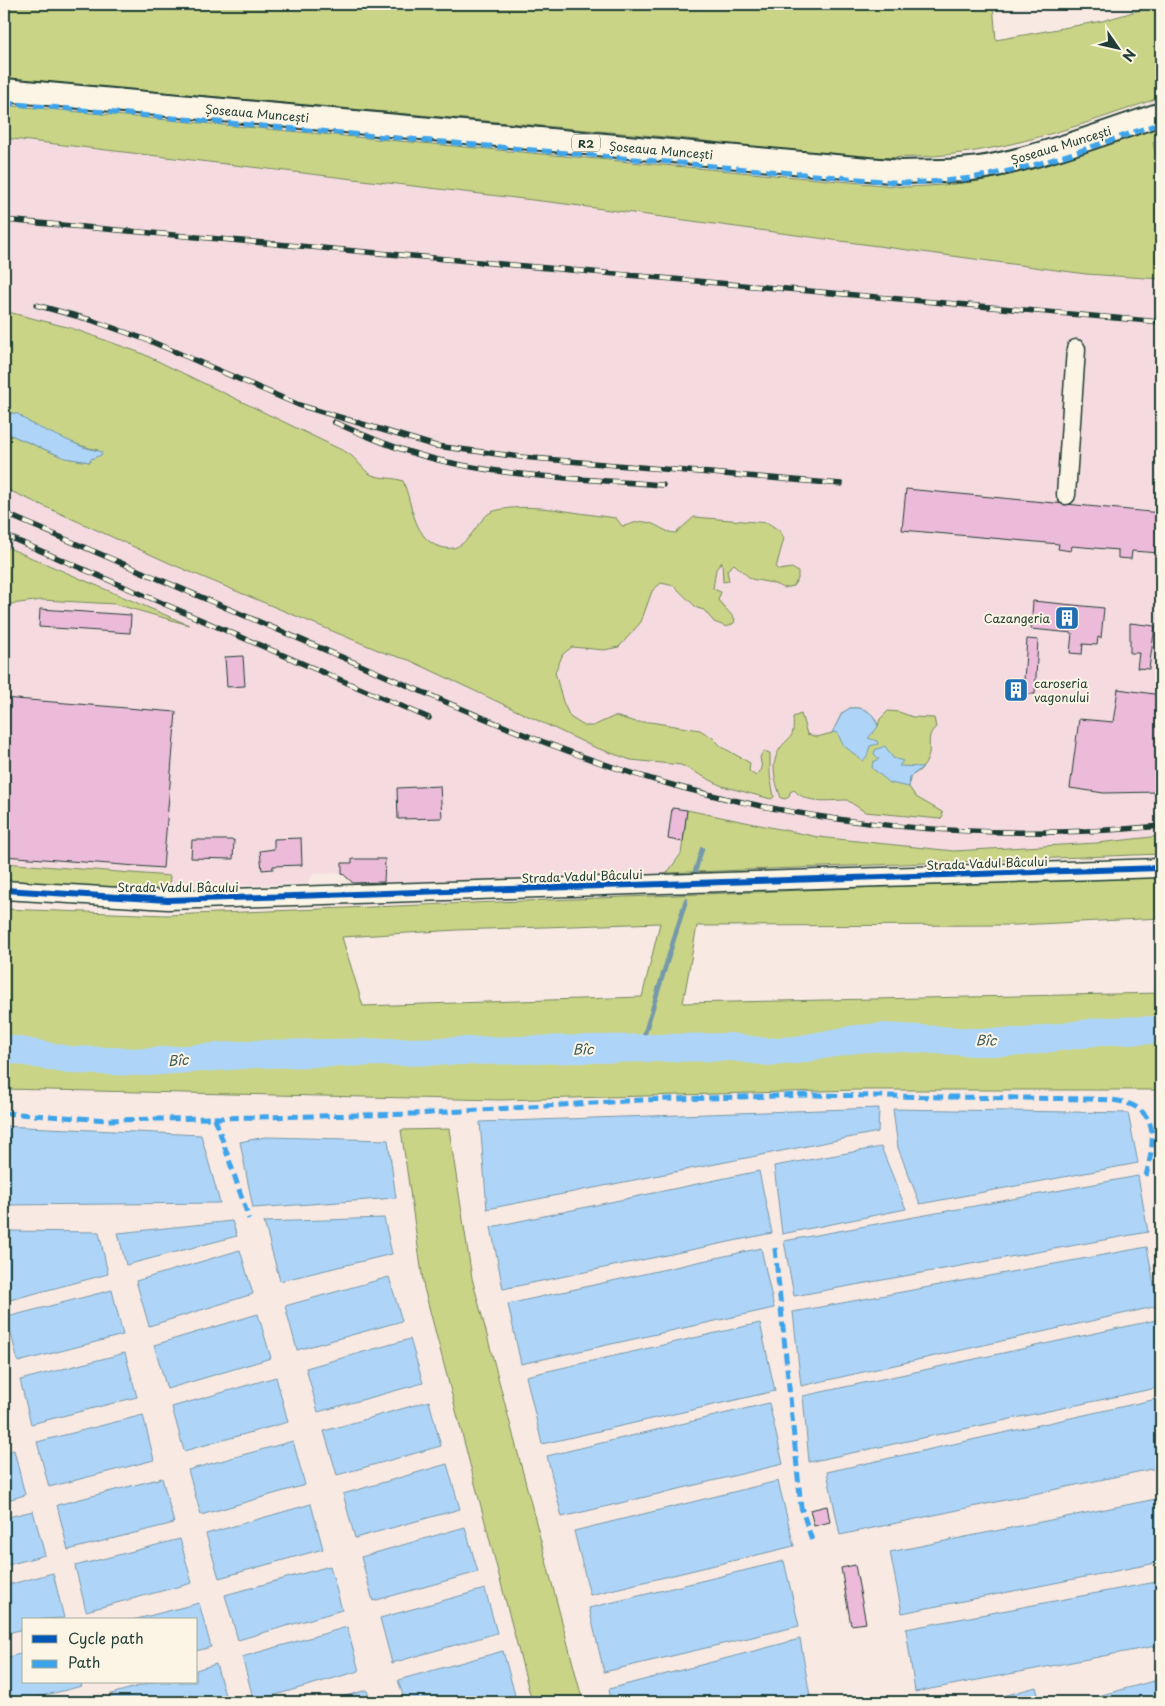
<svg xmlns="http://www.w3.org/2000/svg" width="1165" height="1706" font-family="'Playpen Sans',sans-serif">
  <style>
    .built { fill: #f5dbe0 }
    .green { fill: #c9d487; stroke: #74885e; fill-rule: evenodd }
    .water { fill: #aed5f8; stroke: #7598aa }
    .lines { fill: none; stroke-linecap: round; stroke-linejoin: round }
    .stream { stroke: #7598aa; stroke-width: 4.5 }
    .river { stroke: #aed5f8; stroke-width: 28 }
    .building { fill: #edbbda; stroke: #1f3d34 }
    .minor-casing { stroke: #1f3d34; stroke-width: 21 }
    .major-casing { stroke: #1f3d34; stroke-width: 26 }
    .minor { stroke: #fcf5e5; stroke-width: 18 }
    .major { stroke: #fcf5e5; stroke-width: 22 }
    .rail-casing { stroke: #1f3d34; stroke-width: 5.5 }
    .rail { stroke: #fcf5e5; stroke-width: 4; stroke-dasharray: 11; stroke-linecap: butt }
    .quiet { stroke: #3da4eb; stroke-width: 5; stroke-dasharray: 10 5; stroke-linecap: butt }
    .cycleway-casing { stroke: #fcf5e5; stroke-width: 9 }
    .cycleway { stroke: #0057b8; stroke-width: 6 }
    .labels { text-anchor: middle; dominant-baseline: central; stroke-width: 4; stroke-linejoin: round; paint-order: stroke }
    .shield { fill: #fcf5e5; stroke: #617469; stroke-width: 1 }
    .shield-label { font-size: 11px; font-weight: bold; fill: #1f3d34 }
    .street-label { font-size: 12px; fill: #1f3d34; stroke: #fcf5e5 }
    .poi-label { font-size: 12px; fill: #1f3d34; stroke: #fcf5e5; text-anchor: end }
    .water-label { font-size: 14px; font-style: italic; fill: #3c5b5b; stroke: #fcf5e5 }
  </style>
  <rect width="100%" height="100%" fill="#f9e9e3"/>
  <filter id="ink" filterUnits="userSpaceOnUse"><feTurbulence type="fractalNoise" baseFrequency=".02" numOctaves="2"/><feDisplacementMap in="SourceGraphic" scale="10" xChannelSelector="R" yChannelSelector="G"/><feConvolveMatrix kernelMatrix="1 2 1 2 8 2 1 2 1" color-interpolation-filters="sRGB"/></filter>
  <g filter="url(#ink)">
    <g class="built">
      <path d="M4,138L558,203L1086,274L1161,279V836L1097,843L954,851L818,837L687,810L681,854L667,873L384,883H353L342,873L313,874L307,884L169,887L170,876L4,863V605L42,600L115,604L185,623L4,546Z"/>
      <path d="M1161,139V183L1153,142Z"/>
    </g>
    <g class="green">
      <path d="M4,4H993L996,40L1102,21L1161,4V97C1088,123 1013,150 934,156C852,162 769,149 688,139L4,78Z"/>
      <path d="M4,105L905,187C935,186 966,184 996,178C1052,166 1107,143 1161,125V139L1153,142L1161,183V279L1086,274L558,203L4,138Z"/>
      <path d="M4,311L71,328L141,353L346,452C357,458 363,471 372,475C382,479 393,477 403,481C413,504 413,543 445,548C454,550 462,545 468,538C476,530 483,514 494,511C528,502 567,512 601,516L616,518L622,526C630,526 636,520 645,522C657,523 664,533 676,533L694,517L768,523L780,531L784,538L776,568L779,570L792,568L798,572V579L793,586L784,588L772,583L751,579L734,564L727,570L729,581L723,582L722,562L716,569L713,589L721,592L718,600L735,619L734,623L727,627L714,622L704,610L697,608L674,586L661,583L652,591L641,622L619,647L604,650L572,647L563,654L555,672L563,702L570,717L584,726H593L615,716L636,722H650L700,730L713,738L722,747L750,763L749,771L756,776L762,769L760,757L763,752L770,753V775L774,797L771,799L722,786L681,765L631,760L594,747L409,660L385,653L176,566L4,488V432L65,458L90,462V459L96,457L98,450C78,446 50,435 32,424C22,418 16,412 4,412Z"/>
      <path d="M4,546L189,625L115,604L42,600L4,605Z"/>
      <path d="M850,708C864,707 874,712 878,726L880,719L888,711L899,712L913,717L934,718L936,727C924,737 933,748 927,760C924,769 917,772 910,777L909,787L916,797L942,812L943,816L940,819L865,812L847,800C829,800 808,805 794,790L790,792L789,797L785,799L781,798C776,783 770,767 778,752C788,734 795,743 793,717L801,714L807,734L817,737L832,733L842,713Z"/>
      <path d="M687,810L818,837L954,851L1097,843L1161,836V854L667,873L681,854Z"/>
      <path d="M4,863L170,876L169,887L155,893L4,882Z"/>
      <path d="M1161,876V918L1017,925L697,926L683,1003L1161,993V1090H857L501,1100L4,1089V909L167,915ZM660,923L642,997L363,1006L342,937L457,930Z"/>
      <path d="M449,1129L472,1278L583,1702H532L424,1288L401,1130Z"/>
    </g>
    <g class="water">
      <path d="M4,412L18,414L33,425L83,447L102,452L101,455L91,459L90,462L65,458L4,432Z"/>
      <path d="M850,708C865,707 874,712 878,727L868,738L877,741L878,744L870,746L867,756L863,761L843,745L837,732L832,733L842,713Z"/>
      <path d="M885,746L893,758L903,761L899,766L923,767L910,777L909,787L890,783L872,768L873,762L879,759L874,754L875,750Z"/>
      <path d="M879,1108L878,1132L487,1209L480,1122Z"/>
      <path d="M893,1109L1128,1113L1138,1163L920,1204L898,1148Z"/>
      <path d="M4,1126L201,1135L220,1203L4,1205Z"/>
      <path d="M265,1137L388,1140L396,1198L253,1208L240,1142Z"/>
      <path d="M881,1147L906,1209L782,1234L774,1166Z"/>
      <path d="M759,1171L772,1233L503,1289L491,1227Z"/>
      <path d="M1138,1176L1148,1232L794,1296L784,1241Z"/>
      <path d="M384,1218L392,1254L280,1281L264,1222Z"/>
      <path d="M232,1221L237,1236L126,1265L118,1233Z"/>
      <path d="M4,1231L99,1232L108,1274L6,1301Z"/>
      <path d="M1147,1247L1158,1306L801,1386L793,1312Z"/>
      <path d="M761,1248L774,1308L521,1364L508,1304Z"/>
      <path d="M240,1250L253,1294L149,1326L136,1281Z"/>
      <path d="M389,1277L402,1321L297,1350L285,1306Z"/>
      <path d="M112,1290L123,1335L18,1362L7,1317Z"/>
      <path d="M258,1314L271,1358L167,1389L154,1345Z"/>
      <path d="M1161,1319V1387L809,1462L803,1396Z"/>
      <path d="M760,1323L775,1391L542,1444L526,1376Z"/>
      <path d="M410,1339L423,1383L318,1412L306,1368Z"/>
      <path d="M125,1353L137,1397L31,1424L20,1380Z"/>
      <path d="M276,1377L288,1422L184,1451L172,1407Z"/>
      <path d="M1161,1398V1467L840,1535L827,1472Z"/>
      <path d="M429,1401L441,1446L337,1475L324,1431Z"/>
      <path d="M769,1403L783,1464L562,1517L547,1456Z"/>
      <path d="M143,1415L154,1460L49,1487L37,1442Z"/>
      <path d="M293,1441L305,1485L201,1515L188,1470Z"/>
      <path d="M14,1450L25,1495L4,1501V1453Z"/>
      <path d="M447,1464L460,1509L355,1538L343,1494Z"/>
      <path d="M162,1478L174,1523L68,1550L57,1505Z"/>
      <path d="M778,1481L794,1546L590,1595L574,1531Z"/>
      <path d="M1161,1498V1562L902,1613L890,1552Z"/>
      <path d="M311,1504L323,1549L219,1578L206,1534Z"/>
      <path d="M33,1511L45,1555L4,1566V1518Z"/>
      <path d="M465,1527L478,1572L373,1601L361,1557Z"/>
      <path d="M180,1539L192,1583L86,1611L75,1566Z"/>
      <path d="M784,1561L799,1626L604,1672L589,1608Z"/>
      <path d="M330,1566L342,1610L238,1640L225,1595Z"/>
      <path d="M53,1573L64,1618L24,1620V1629L4,1634V1586Z"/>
      <path d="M1161,1581V1645L915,1692L906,1629Z"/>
      <path d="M485,1589L497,1633L392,1663L380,1618Z"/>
      <path d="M199,1603L211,1647L196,1651V1620H133Z"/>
      <path d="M347,1627L359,1671L254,1701L242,1657Z"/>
      <path d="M800,1639L811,1702H611L609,1689Z"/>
      <path d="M503,1651L515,1695L489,1702H405L398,1680Z"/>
      <path d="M24,1653V1682H81L82,1686L18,1702H4V1658Z"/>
      <path d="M216,1664L227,1702H114L111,1694L153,1682H196V1670Z"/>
      <path d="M1161,1679V1702H1076Z"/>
      <path d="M1036,1687L1040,1702H982Z"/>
      <path d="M367,1690L370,1702H324Z"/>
    </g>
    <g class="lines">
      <g class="stream">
        <path d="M694,875L702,849"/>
        <path d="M640,1049L686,900"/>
      </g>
      <path class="river" d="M4,1048L69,1060L147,1062L255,1054L731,1047L768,1052L796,1050L856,1039L884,1037L974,1042H1024L1103,1031L1161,1030"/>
    </g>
    <g class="building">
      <path d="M906,489L1161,513L1160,553L1132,551L1131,559L1118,558V550L1072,546L1071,551L1058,549L1059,544L902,530Z"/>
      <path d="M1033,601L1104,608L1101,638L1098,637L1097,645L1083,644L1082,654L1070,653L1072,633L1031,629Z"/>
      <path d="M40,609L131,615L130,633L39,627Z"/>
      <path d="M1130,623L1155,626L1149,669L1137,668L1139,653H1130Z"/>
      <path d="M1027,639L1038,640L1035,694H1023Z"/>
      <path d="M243,656L245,686L227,687L225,657Z"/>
      <path d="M1118,689L1161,695V792L1104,793L1070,788L1079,719L1113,722Z"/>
      <path d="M4,698L176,712L163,868L4,856Z"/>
      <path d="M440,786L442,818L398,819L397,788Z"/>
      <path d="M672,808L687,810L683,842L668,839Z"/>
      <path d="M301,838L302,865L273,866V869L262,870L260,851L274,849V839Z"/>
      <path d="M192,840H234L233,859L191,858Z"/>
      <path d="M352,859H385L384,882L353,883L342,873V863H352Z"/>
      <path d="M827,1506L830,1522L814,1526L810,1510Z"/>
      <path d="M855,1565L866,1623L851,1625L841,1568Z"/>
    </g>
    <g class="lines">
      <defs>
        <g id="minor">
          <path d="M1066,495L1076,349"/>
          <path d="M4,890L168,900L1161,868"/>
        </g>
        <path id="major" d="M4,90L901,172C932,171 965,172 996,165C1052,153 1107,132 1161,114"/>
      </defs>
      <use href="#minor" class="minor-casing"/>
      <use href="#major" class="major-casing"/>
      <use href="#minor" class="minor"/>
      <use href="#major" class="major"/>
      <defs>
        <g id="rail">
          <path d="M4,220L1161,322"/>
          <path d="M36,305L91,320L150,341L299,405L436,446L521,457L841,484"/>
          <path d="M334,422C372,439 411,455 452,463C520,478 593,479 663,485"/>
          <path d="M4,513C122,563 240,614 358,664C464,710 570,758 683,788C839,829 1001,841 1161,826"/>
          <path d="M4,535L429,718"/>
        </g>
      </defs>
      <use href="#rail" class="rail-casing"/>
      <use href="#rail" class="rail"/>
      <g class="quiet">
        <path d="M4,103L905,183C935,182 964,180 993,174C1047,165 1109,140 1161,123"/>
        <path d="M4,1113L109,1120L415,1114L642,1100L809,1095L1092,1099C1102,1100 1113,1099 1123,1102C1162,1112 1153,1147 1146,1176"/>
        <path d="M215,1118L249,1219"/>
        <path d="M775,1248L801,1507L812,1540"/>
      </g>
      <defs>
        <path id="cycleway" d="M4,890L168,900L1161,868"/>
      </defs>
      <use href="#cycleway" class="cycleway-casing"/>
      <use href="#cycleway" class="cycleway"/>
    </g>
  </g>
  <defs>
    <symbol id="building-square" viewBox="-11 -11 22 22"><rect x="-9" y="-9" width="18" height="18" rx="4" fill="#1f6fb2" stroke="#fcf5e5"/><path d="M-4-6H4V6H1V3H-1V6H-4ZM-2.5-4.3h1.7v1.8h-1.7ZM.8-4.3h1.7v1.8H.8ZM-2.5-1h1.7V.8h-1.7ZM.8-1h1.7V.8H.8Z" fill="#fff"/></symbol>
  </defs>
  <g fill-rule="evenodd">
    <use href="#building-square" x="1053" y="604" width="28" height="28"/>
    <use href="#building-square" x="1002" y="676" width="28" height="28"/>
  </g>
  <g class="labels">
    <rect class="shield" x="572" y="134.5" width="28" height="17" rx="4"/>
    <g class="shield-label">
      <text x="586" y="143">R2</text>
    </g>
    <g class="street-label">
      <text transform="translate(257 113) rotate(5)">Șoseaua Muncești</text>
      <text transform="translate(1061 145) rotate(-17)">Șoseaua Muncești</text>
      <text transform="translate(661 150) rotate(5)">Șoseaua Muncești</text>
      <text transform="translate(987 863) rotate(-2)">Strada Vadul Bâcului</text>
      <text transform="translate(582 876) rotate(-2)">Strada Vadul Bâcului</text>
      <text x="178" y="887">Strada Vadul Bâcului</text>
    </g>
    <g class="poi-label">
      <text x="1050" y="618">Cazangeria</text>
      <text x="1034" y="683" text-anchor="start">caroseria<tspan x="1034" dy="14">vagonului</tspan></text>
    </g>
    <g class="water-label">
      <text transform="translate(986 1040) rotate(2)">Bîc</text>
      <text transform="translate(583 1049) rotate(-1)">Bîc</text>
      <text transform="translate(178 1060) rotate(-4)">Bîc</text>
    </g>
  </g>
  <rect width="1165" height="1706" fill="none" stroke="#fcf5e5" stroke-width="20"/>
  <rect x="10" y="10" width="1145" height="1686" fill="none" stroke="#1f3d34" stroke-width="2" filter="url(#ink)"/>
  <rect x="22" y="1618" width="175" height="65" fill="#fcf5e5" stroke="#a4ab9e"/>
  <rect x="32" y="1635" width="25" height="8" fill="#0057b8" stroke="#a4ab9e"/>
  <text x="68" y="1644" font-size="15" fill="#1f3d34">Cycle path</text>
  <rect x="32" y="1660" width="25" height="8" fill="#3da4eb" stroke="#a4ab9e"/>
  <text x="68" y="1668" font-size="15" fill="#1f3d34">Path</text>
  <g transform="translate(1118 48) rotate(124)" stroke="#fcf5e5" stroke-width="4" paint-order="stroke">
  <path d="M0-4L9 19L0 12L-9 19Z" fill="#1f3d34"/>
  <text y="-8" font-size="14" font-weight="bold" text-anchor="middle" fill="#1f3d34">N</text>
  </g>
</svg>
